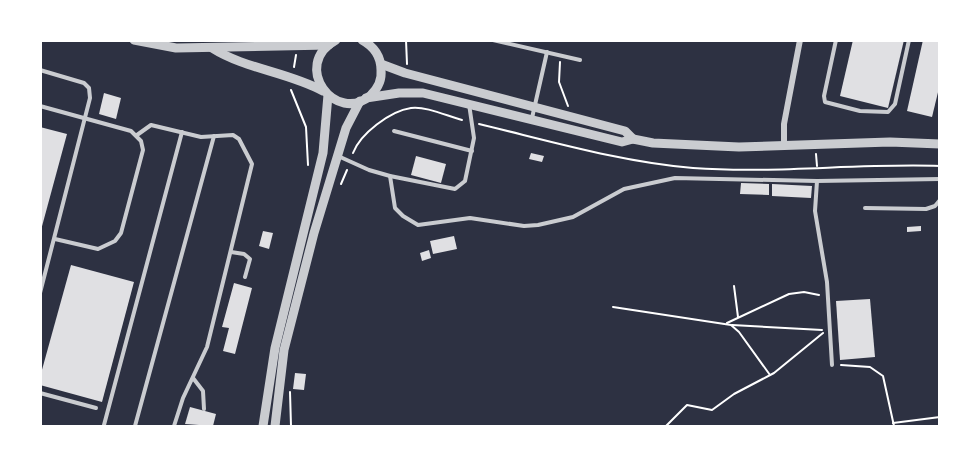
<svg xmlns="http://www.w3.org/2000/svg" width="980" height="467" font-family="Commissioner,sans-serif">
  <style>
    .building { fill: #e0e0e3 }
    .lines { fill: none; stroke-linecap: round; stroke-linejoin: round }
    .path { stroke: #fff; stroke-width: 2 }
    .service { stroke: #caccd0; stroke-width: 4 }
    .minor { stroke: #caccd0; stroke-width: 6 }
    .tertiary { stroke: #caccd0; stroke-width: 9 }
  </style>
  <rect width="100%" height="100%" fill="#2d3142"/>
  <g class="building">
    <path d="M853,40H904L888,108L840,96Z"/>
    <path d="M923,40H940V84L932,117L907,111Z"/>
    <path d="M104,93L121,98L116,119L99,114Z"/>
    <path d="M40,127L67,134L41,230H40Z"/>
    <path d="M531,153L544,156L542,162L529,159Z"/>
    <path d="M416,156L446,164L441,183L411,175Z"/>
    <path d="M741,183L769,184V195L740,194Z"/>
    <path d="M772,184L812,186L811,198L772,196Z"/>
    <path d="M921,226V231L907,232V227Z"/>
    <path d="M263,231L273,233L269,249L259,246Z"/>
    <path d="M454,236L457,249L433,254L430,241Z"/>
    <path d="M429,250L431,258L422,261L420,253Z"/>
    <path d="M71,265L134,282L102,402L40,385V377Z"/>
    <path d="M234,283L252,288L235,354L223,351L229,328L222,327Z"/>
    <path d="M870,299L875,357L840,360L836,301Z"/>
    <path d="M295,373L306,374L304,390L293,389Z"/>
    <path d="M190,407L216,414L213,426L185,424Z"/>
  </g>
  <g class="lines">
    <g class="path">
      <path d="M406,40L407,64"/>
      <path d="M560,62L559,82L568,106"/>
      <path d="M294,67L296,55"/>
      <path d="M291,90L306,127L308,165"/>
      <path d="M479,124C550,141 621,162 693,168C775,174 857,163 940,166"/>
      <path d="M353,153C360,134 390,111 411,108C426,106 447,116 462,120"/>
      <path d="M816,154L817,166"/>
      <path d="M341,184L347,170"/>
      <path d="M734,286L738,317"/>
      <path d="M613,307L731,325L739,332L770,375"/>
      <path d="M727,323L789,294L804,292L819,295"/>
      <path d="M732,325L822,330"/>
      <path d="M841,365L870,367L883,376L894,426"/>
      <path d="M290,392L291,426"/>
      <path d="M893,423L940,417"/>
      <path d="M666,426L687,405L712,410L734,394L774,373L823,333"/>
    </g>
    <g class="service">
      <path d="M493,40L580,60"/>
      <path d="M836,40L824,96L825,102L860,111L888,112L895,104L909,40"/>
      <path d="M40,70L84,83L89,88L90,98L40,293"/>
      <path d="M40,106L131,131L141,141L143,150L121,233L115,241L98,249L55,239"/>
      <path d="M532,118L547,52"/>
      <path d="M394,131L472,151"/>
      <path d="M137,135L151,125L201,137L233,135L239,139L252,164L207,347L183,398L174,426"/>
      <path d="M338,156L369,170L390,176L455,189L465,181L474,138L469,104"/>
      <path d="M390,176L395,208L403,216L418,225L470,218L524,226L538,225L573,217L624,189L675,178L817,181L940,179"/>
      <path d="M817,181L815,211L827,282L832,365"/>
      <path d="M865,208L926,209L935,206L940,200"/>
      <path d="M231,252L244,254L250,259L245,277"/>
      <path d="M193,378L203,391L204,409"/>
      <path d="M40,393L96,408"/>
      <path d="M104,425L182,132"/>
      <path d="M135,426L214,136"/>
    </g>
    <path class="minor" d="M784,145V124L800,40"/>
    <g class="tertiary">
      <path d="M134,40L176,48L329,45"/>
      <path d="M336,40C290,65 336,126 371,95C378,88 382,79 381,70C381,56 373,46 362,40"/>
      <path d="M212,48C245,69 288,72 323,91"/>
      <path d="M381,64L405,73L625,131L633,139"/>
      <path d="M366,98L399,93H423L622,142L633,139L653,143L739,147L890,142L940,144"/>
      <path d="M263,426L275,348L323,153L328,95"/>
      <path d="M275,426L284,350L314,233L346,128L360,101"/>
    </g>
  </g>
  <rect width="980" height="467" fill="none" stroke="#ffffff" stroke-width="84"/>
</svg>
